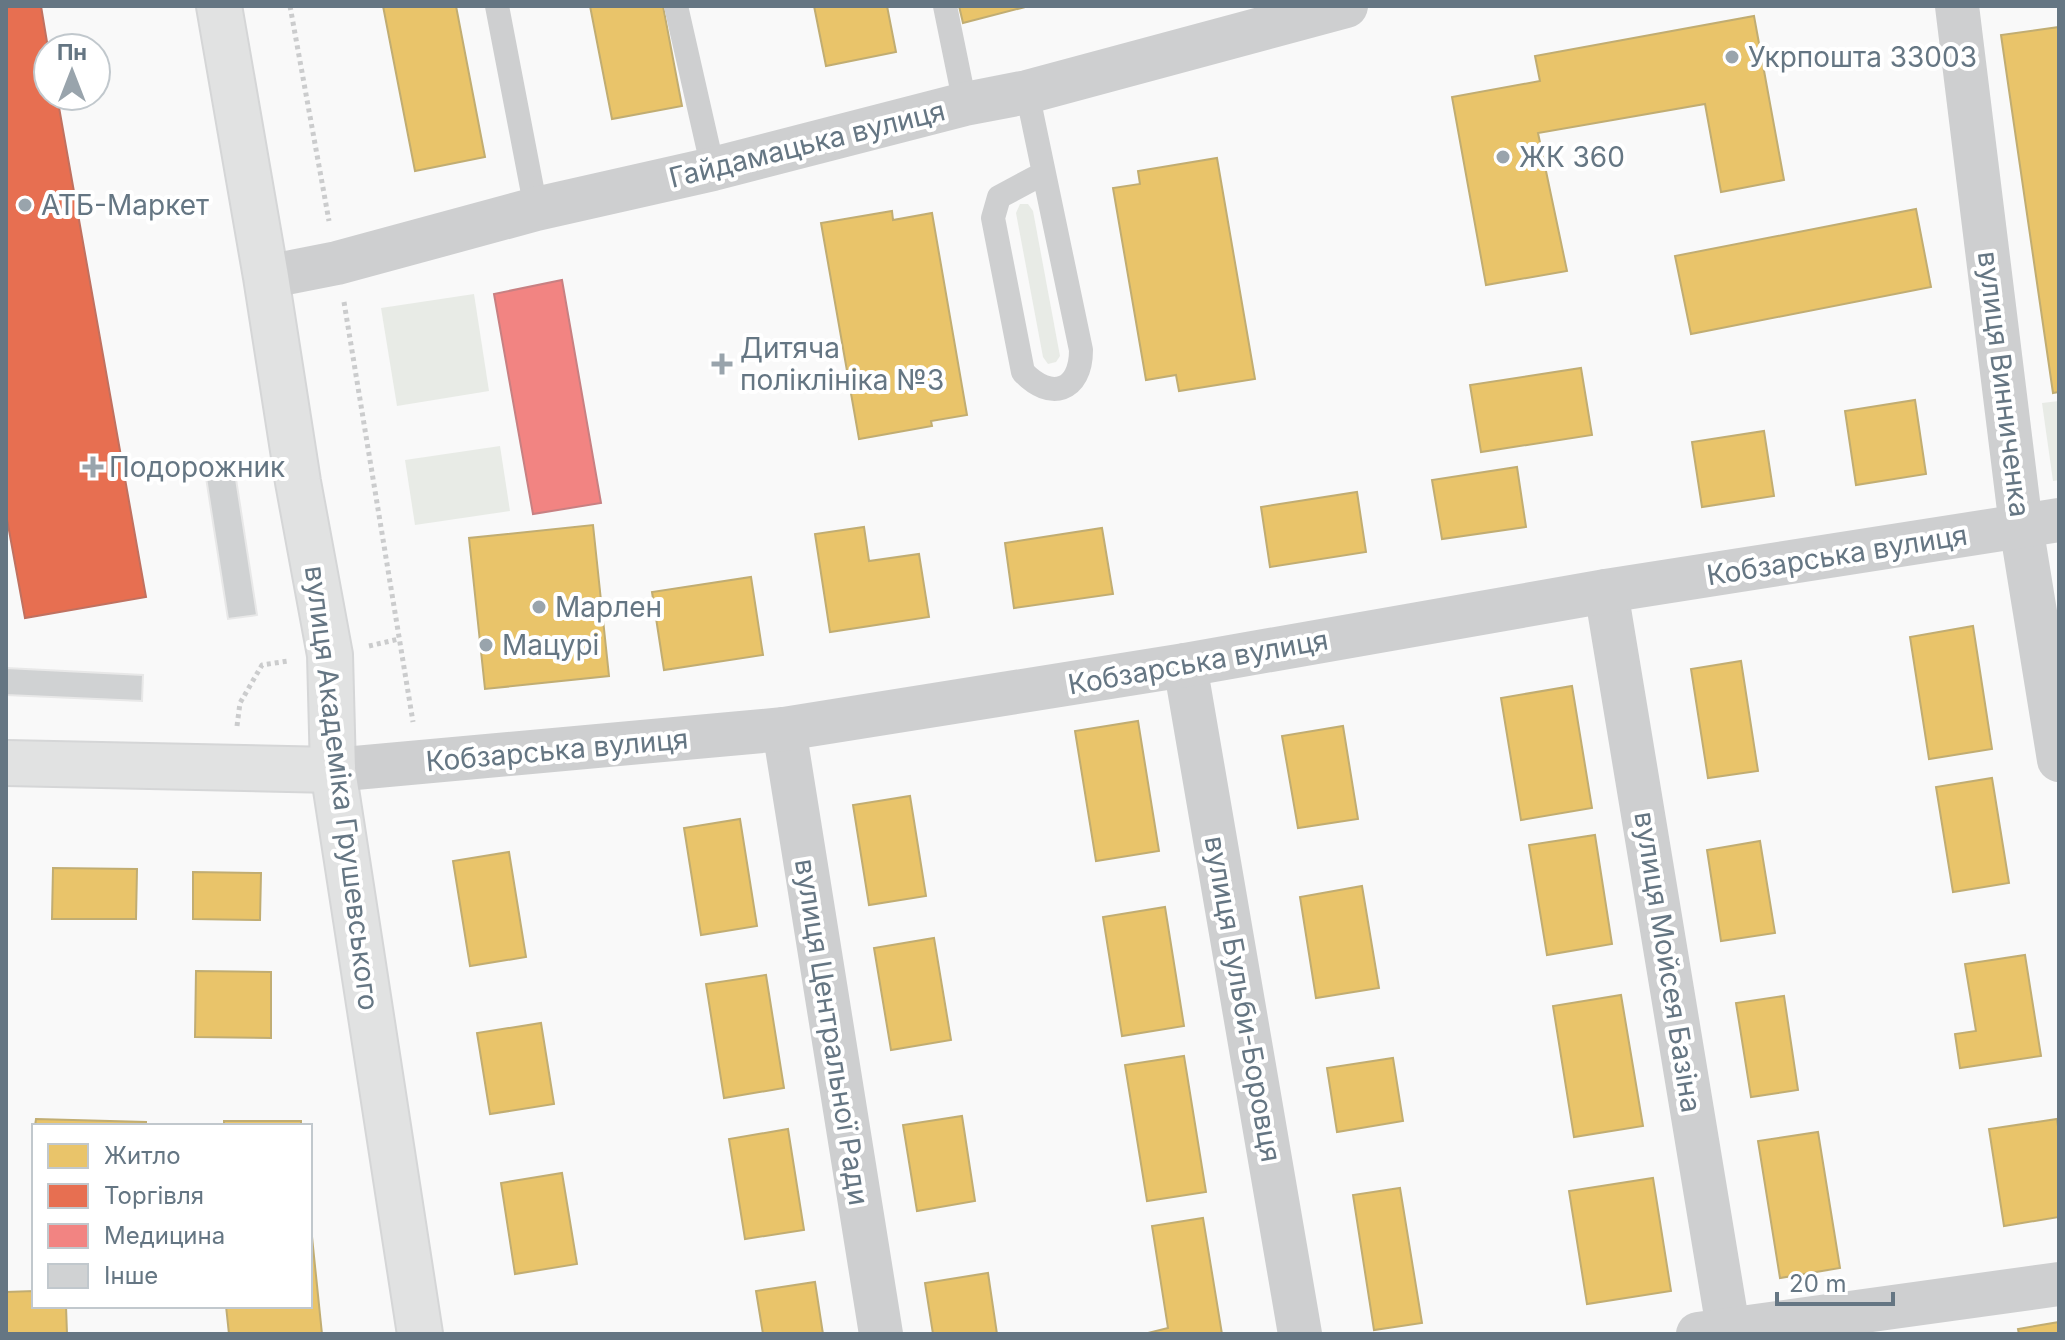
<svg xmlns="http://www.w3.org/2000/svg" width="2065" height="1340" font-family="Inter,sans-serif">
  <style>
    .green { fill: #e8ebe6 }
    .homes { fill: #e9c46a; stroke: #c1ad72; stroke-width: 2 }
    .shops { fill: #e76f51; stroke: #c07160; stroke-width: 2 }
    .health { fill: #f28482; stroke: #c88082; stroke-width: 2 }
    .building { fill: #d0d2d3; stroke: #e8e8e8; stroke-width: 2 }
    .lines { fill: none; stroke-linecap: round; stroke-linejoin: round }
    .primary-casing { stroke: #d5d6d7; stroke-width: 48 }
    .path { stroke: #cbcccd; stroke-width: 5; stroke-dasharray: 4 4; stroke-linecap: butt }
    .service { stroke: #cecfd0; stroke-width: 24 }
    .minor { stroke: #cecfd0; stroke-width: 44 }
    .tertiary { stroke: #cecfd0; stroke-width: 44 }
    .primary { stroke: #e1e2e2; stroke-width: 44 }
    .poi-dot { fill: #99a4ac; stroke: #fff; stroke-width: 3 }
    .labels { text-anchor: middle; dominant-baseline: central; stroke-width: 8; stroke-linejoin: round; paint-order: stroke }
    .poi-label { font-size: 28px; fill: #657683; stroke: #fff; text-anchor: start }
    .street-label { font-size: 28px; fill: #657683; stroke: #fff }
  </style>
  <rect width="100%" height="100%" fill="#f9f9f9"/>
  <g class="green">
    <path d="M1020,204H1028L1033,211L1060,356L1056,362L1048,364L1043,357L1016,213Z"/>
    <path d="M474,294L489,391L397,406L381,308Z"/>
    <path d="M2059,401V480L2053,481L2042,403Z"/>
    <path d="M500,446L510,511L415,525L405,460Z"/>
  </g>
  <g class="homes">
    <path d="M383,6H456L485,157L415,171Z"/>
    <path d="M590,6H663L682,106L612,119Z"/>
    <path d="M814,6H887L896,52L826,66Z"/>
    <path d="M959,6H1029L963,23Z"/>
    <path d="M1754,16L1784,180L1721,192L1705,104L1538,133L1567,271L1486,285L1452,97L1540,81L1535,56Z"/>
    <path d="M2059,27V392L2053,393L2001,35Z"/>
    <path d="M1217,158L1255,379L1179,391L1176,375L1146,380L1113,188L1140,184L1138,171Z"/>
    <path d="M1916,209L1931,287L1691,334L1675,256Z"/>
    <path d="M892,211L893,220L932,213L967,415L931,421L932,426L859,439L821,223Z"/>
    <path d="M1581,368L1592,435L1481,452L1470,385Z"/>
    <path d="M1915,400L1926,474L1856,485L1845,411Z"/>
    <path d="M1764,431L1774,496L1702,507L1692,442Z"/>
    <path d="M1517,467L1526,527L1442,539L1432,480Z"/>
    <path d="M1357,492L1366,552L1270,567L1261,507Z"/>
    <path d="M593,525L609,676L485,689L469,538Z"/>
    <path d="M864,527L869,561L919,554L929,617L830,632L815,534Z"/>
    <path d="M1102,528L1113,594L1014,608L1005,543Z"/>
    <path d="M751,577L763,655L664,670L652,592Z"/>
    <path d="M1973,626L1992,749L1929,759L1910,637Z"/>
    <path d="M1741,661L1758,771L1708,778L1691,669Z"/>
    <path d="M1572,686L1592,808L1521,820L1501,698Z"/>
    <path d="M1138,721L1159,851L1096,861L1075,731Z"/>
    <path d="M1343,726L1358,819L1298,828L1282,736Z"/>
    <path d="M1992,778L2009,883L1953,892L1936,787Z"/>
    <path d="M910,796L926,896L869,905L853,805Z"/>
    <path d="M740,819L757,926L701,935L684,828Z"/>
    <path d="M1595,835L1612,944L1547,955L1529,845Z"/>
    <path d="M1760,841L1775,933L1721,941L1707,850Z"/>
    <path d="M509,852L526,957L470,966L453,861Z"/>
    <path d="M53,868L137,869L136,919H52Z"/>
    <path d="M193,872L261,873L260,920L193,919Z"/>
    <path d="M1362,886L1379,988L1316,998L1300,897Z"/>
    <path d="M1165,907L1184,1026L1122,1036L1103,917Z"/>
    <path d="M934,938L951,1040L891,1050L874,948Z"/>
    <path d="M2025,955L2041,1056L1960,1068L1955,1034L1976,1031L1965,964Z"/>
    <path d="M196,971L271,972V1038L195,1037Z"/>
    <path d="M766,975L784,1088L724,1098L706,984Z"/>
    <path d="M1621,995L1643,1126L1574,1137L1553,1006Z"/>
    <path d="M1784,996L1798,1090L1751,1097L1736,1003Z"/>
    <path d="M541,1023L554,1104L490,1114L477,1033Z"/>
    <path d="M1184,1056L1206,1192L1147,1201L1125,1065Z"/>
    <path d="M1393,1058L1403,1121L1337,1132L1327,1068Z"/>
    <path d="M962,1116L975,1201L917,1211L903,1125Z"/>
    <path d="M36,1119L146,1122V1126H35Z"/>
    <path d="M2057,1119L2059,1134V1217L2004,1226L1989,1129Z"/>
    <rect x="224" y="1121" width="77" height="5"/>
    <path d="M788,1129L804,1230L745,1239L729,1139Z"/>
    <path d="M1818,1132L1840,1268L1780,1278L1758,1141Z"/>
    <path d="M562,1173L577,1264L515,1274L501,1183Z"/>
    <path d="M1653,1178L1671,1291L1587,1304L1569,1191Z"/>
    <path d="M1400,1188L1422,1323L1374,1330L1353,1195Z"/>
    <path d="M1203,1218L1222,1334H1144L1168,1328L1152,1226Z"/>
    <path d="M311,1227L322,1334H229L226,1306H310Z"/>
    <path d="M988,1273L997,1334H933L925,1283Z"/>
    <path d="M815,1282L823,1334H763L756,1291Z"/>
    <path d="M34,1291V1306H66L67,1334H6V1292Z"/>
    <path d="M2059,1322V1334H2019L2018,1329Z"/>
  </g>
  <path class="shops" d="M6,6H41L48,48V96H57L146,597L25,618L6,514Z"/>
  <path class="health" d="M562,280L601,503L533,514L494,294Z"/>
  <g class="building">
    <path d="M234,466L257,615L228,619L205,471Z"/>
    <path d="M6,668L143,675L142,701L6,695Z"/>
  </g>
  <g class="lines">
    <defs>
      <g id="primary">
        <path d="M219,6L266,277L298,482L330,655L333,770L420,1334"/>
        <path d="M6,763L333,770"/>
      </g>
    </defs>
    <use href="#primary" class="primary-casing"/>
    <g class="path">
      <path d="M290,6L329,221"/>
      <path d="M344,302L413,722"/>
      <path d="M369,646L399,639"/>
      <path d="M237,726L240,703L262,665L288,661"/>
    </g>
    <g class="service">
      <path d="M497,6L536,209"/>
      <path d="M676,6L713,169"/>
      <path d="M945,6L965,104"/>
      <path d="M1027,92L1081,350C1081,392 1050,401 1023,372L993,218L999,197L1042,174"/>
    </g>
    <g class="minor">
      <path d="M1957,6L2021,526L2059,760"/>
      <path d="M1606,591L1729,1334"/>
      <path d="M1185,665L1300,1334"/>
      <path d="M784,729L881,1334"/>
      <path d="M1698,1334L2059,1284"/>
    </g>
    <g class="tertiary">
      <path d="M266,277L337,263L536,209L713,169L965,104L1027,92L1346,6"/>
      <path d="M333,770L784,729L1185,665L1606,591L2059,520"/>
    </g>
    <use href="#primary" class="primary"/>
  </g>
  <g class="poi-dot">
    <circle cx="1732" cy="57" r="8"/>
    <circle cx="1503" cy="157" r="8"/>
    <circle cx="25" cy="205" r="8"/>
    <path d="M718 352h8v8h8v8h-8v8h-8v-8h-8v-8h8z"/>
    <path d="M89 455h8v8h8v8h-8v8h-8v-8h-8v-8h8z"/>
    <circle cx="539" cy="607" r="8"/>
    <circle cx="486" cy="645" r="8"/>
  </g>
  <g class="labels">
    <g class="poi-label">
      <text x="1748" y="57">Укрпошта 33003</text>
      <text x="1519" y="157">ЖК 360</text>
      <text x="41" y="205">АТБ-Маркет</text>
      <text x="740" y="348">Дитяча<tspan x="740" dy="32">поліклініка №3</tspan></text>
      <text x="109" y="467">Подорожник</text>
      <text x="555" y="607">Марлен</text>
      <text x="502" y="645">Мацурі</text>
    </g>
    <g class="street-label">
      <text transform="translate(807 144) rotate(-14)">Гайдамацька вулиця</text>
      <text transform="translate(2004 384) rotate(83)">вулиця Винниченка</text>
      <text transform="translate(1837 555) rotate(-9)">Кобзарська вулиця</text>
      <text transform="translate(1198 662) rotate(-10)">Кобзарська вулиця</text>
      <text transform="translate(557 750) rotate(-5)">Кобзарська вулиця</text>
      <text transform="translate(342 788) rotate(83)">вулиця Академіка Грушевського</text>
      <text transform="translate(1668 962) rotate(81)">вулиця Мойсея Базіна</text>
      <text transform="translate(1243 999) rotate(80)">вулиця Бульби-Боровця</text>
      <text transform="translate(832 1032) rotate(81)">вулиця Центральної Ради</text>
    </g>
  </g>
  <rect width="2065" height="1340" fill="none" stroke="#657683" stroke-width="16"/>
  <rect x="32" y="1124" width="280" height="184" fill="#ffffff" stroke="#c1c8cd" stroke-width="2"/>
  <rect x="48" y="1144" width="40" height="24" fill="#e9c46a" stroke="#c1c8cd" stroke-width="2"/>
  <text x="104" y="1164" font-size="24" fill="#657683">Житло</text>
  <rect x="48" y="1184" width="40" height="24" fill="#e76f51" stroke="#c1c8cd" stroke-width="2"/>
  <text x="104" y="1204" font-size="24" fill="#657683">Торгівля</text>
  <rect x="48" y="1224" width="40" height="24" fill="#f28482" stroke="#c1c8cd" stroke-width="2"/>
  <text x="104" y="1244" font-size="24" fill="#657683">Медицина</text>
  <rect x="48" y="1264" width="40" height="24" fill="#d0d2d3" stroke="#c1c8cd" stroke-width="2"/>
  <text x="104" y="1284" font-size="24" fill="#657683">Інше</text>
  <g transform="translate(72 72)"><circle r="38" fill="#ffffff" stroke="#c1c8cd" stroke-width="2"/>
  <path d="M0-6L14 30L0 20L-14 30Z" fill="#99a4ac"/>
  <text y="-12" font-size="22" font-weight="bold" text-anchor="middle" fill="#657683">Пн</text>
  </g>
  <path d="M1777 1292v12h116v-12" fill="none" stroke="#657683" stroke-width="4"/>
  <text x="1789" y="1292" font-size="24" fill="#657683" stroke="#ffffff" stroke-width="6" paint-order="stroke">20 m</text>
</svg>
